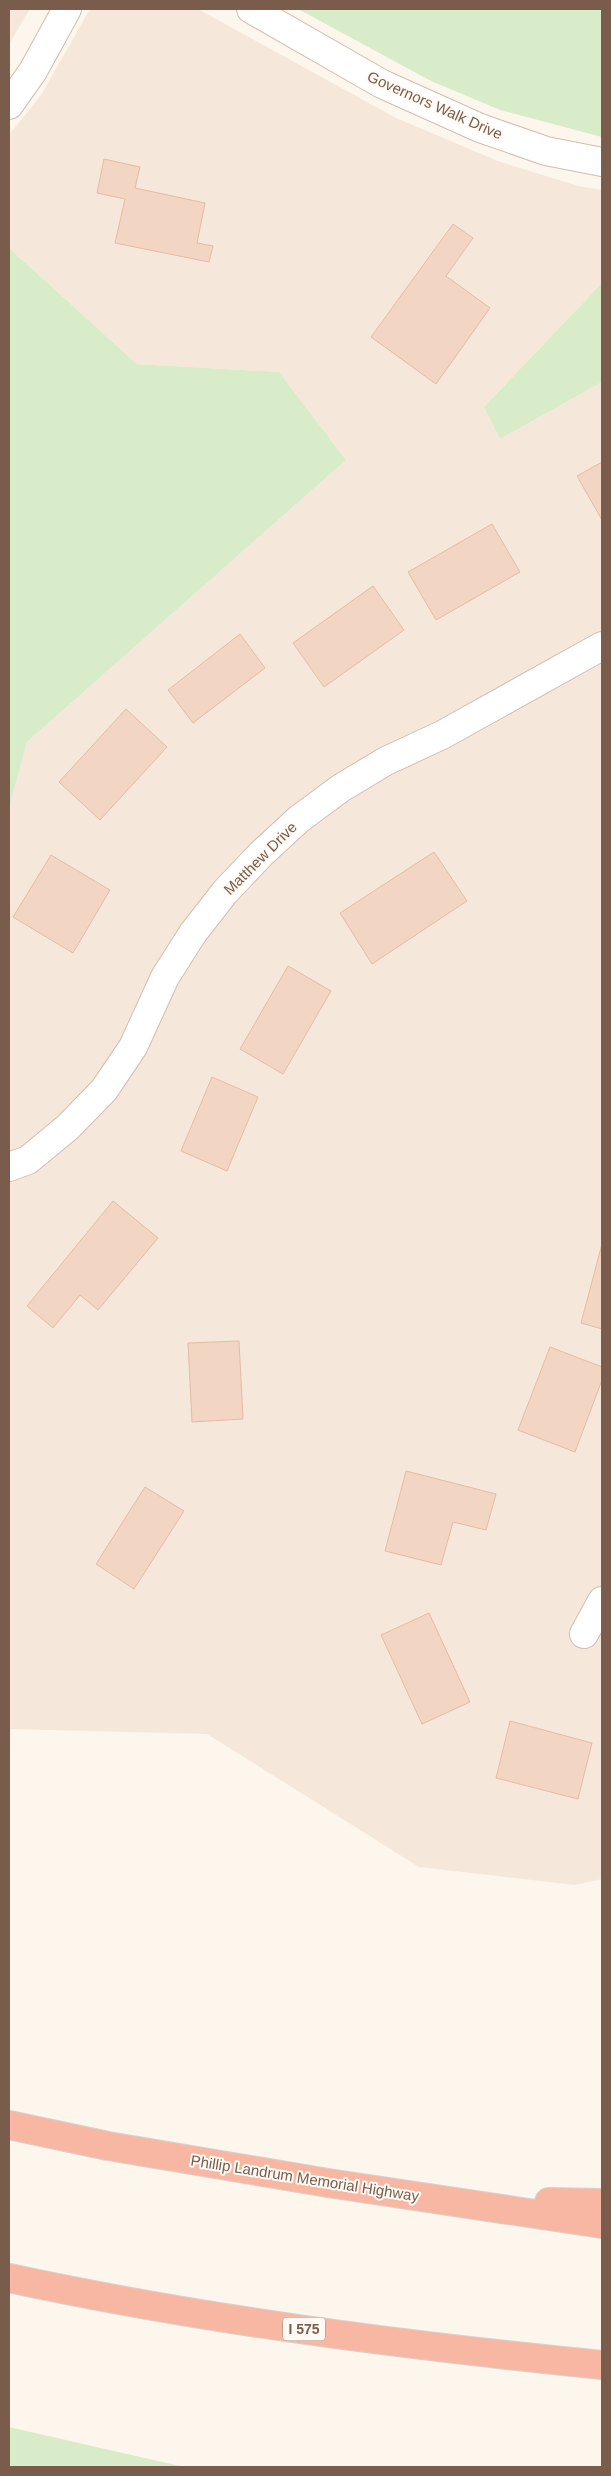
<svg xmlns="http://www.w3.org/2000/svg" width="611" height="2476" font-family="Helvetica,sans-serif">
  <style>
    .residential { fill: #f5e8da }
    .green { fill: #d8ecc9 }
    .building { fill: #f3d5c3; stroke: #e6bba3 }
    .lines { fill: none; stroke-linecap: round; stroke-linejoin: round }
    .street-casing { stroke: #d1beb0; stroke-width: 30 }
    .highway-casing { stroke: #dad1cd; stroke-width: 30 }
    .street { stroke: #fff; stroke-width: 28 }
    .highway { stroke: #f7b7a3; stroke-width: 28 }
    .labels { text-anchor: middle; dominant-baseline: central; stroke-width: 4; stroke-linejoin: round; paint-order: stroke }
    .shield { fill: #fffaf3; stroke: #a28b7f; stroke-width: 1 }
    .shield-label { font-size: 14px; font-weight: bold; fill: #7a5c4d }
    .street-label { font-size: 15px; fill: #7a5c4d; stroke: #fffaf3 }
  </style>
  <rect width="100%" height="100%" fill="#fdf6ec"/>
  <g class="residential">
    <path d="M9,9H30L9,44Z"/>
    <path d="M90,9H198L396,118L498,161L578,186L602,190V283L484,407L500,439L602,382V1879L575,1885L419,1867L207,1734L9,1729V808L27,742L346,460L279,372L137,364L9,248V135L41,95Z"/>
  </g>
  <g class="green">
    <path d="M298,9H602V137L500,110L431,81Z"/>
    <path d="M9,248L137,364L279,372L346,460L27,742L9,808Z"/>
    <path d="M602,283V382L500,439L484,407Z"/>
    <path d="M9,2427L184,2467H9Z"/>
  </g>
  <g class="building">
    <path d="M104,159L140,167L135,188L205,203L197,243L213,246L209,262L115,243L125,199L97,193Z"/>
    <path d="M453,224L473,238L446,276L490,308L436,384L371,337Z"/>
    <path d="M602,462V520L577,476Z"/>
    <path d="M492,524L520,572L436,620L408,572Z"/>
    <path d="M373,586L404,630L324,687L293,643Z"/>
    <path d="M240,634L265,668L193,723L168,690Z"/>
    <path d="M126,709L167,747L100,820L59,782Z"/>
    <path d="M434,852L467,901L372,964L340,913Z"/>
    <path d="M51,855L110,890L73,953L13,917Z"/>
    <path d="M288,966L331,991L283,1074L240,1049Z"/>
    <path d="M212,1077L258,1097L227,1171L181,1151Z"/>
    <path d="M113,1201L158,1238L98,1310L80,1295L53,1328L27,1306Z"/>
    <path d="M602,1244V1329L581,1323Z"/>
    <path d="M239,1341L243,1419L192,1422L188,1343Z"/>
    <path d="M550,1347L602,1367V1380L575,1452L518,1430Z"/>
    <path d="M406,1471L496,1494L486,1530L453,1522L441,1565L385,1551Z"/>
    <path d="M145,1487L184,1511L134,1589L96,1564Z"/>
    <path d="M429,1613L470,1702L422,1724L381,1635Z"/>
    <path d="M510,1721L592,1743L578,1799L496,1778Z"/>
  </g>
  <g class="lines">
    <defs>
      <g id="street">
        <path d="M251,9L382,84L480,128L546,151L602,162"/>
        <path d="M9,105L33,71L67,9"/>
        <path d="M9,1167L28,1160L68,1127L104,1090L133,1047L165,977L193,933L225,892L261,854L299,819L341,788L386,761L442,735L602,646"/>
        <path d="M584,1634L602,1601"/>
      </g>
      <g id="highway">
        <path d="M9,2125L108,2146L328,2183L602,2224"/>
        <path d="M549,2202L602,2203"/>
        <path d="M9,2278C204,2320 403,2345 602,2365"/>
      </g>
    </defs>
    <use href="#street" class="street-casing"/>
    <use href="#highway" class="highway-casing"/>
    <use href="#street" class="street"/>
    <use href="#highway" class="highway"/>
  </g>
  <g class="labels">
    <rect class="shield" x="283" y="2317.5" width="42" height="23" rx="4"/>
    <g class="shield-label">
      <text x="304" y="2329">I 575</text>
    </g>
    <g class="street-label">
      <text transform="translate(435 105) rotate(24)">Governors Walk Drive</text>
      <text transform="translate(260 858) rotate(-45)">Matthew Drive</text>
      <text transform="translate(305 2178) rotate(9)">Phillip Landrum Memorial Highway</text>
    </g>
  </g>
  <rect width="611" height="2476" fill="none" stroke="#7a5c4d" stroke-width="20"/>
</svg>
